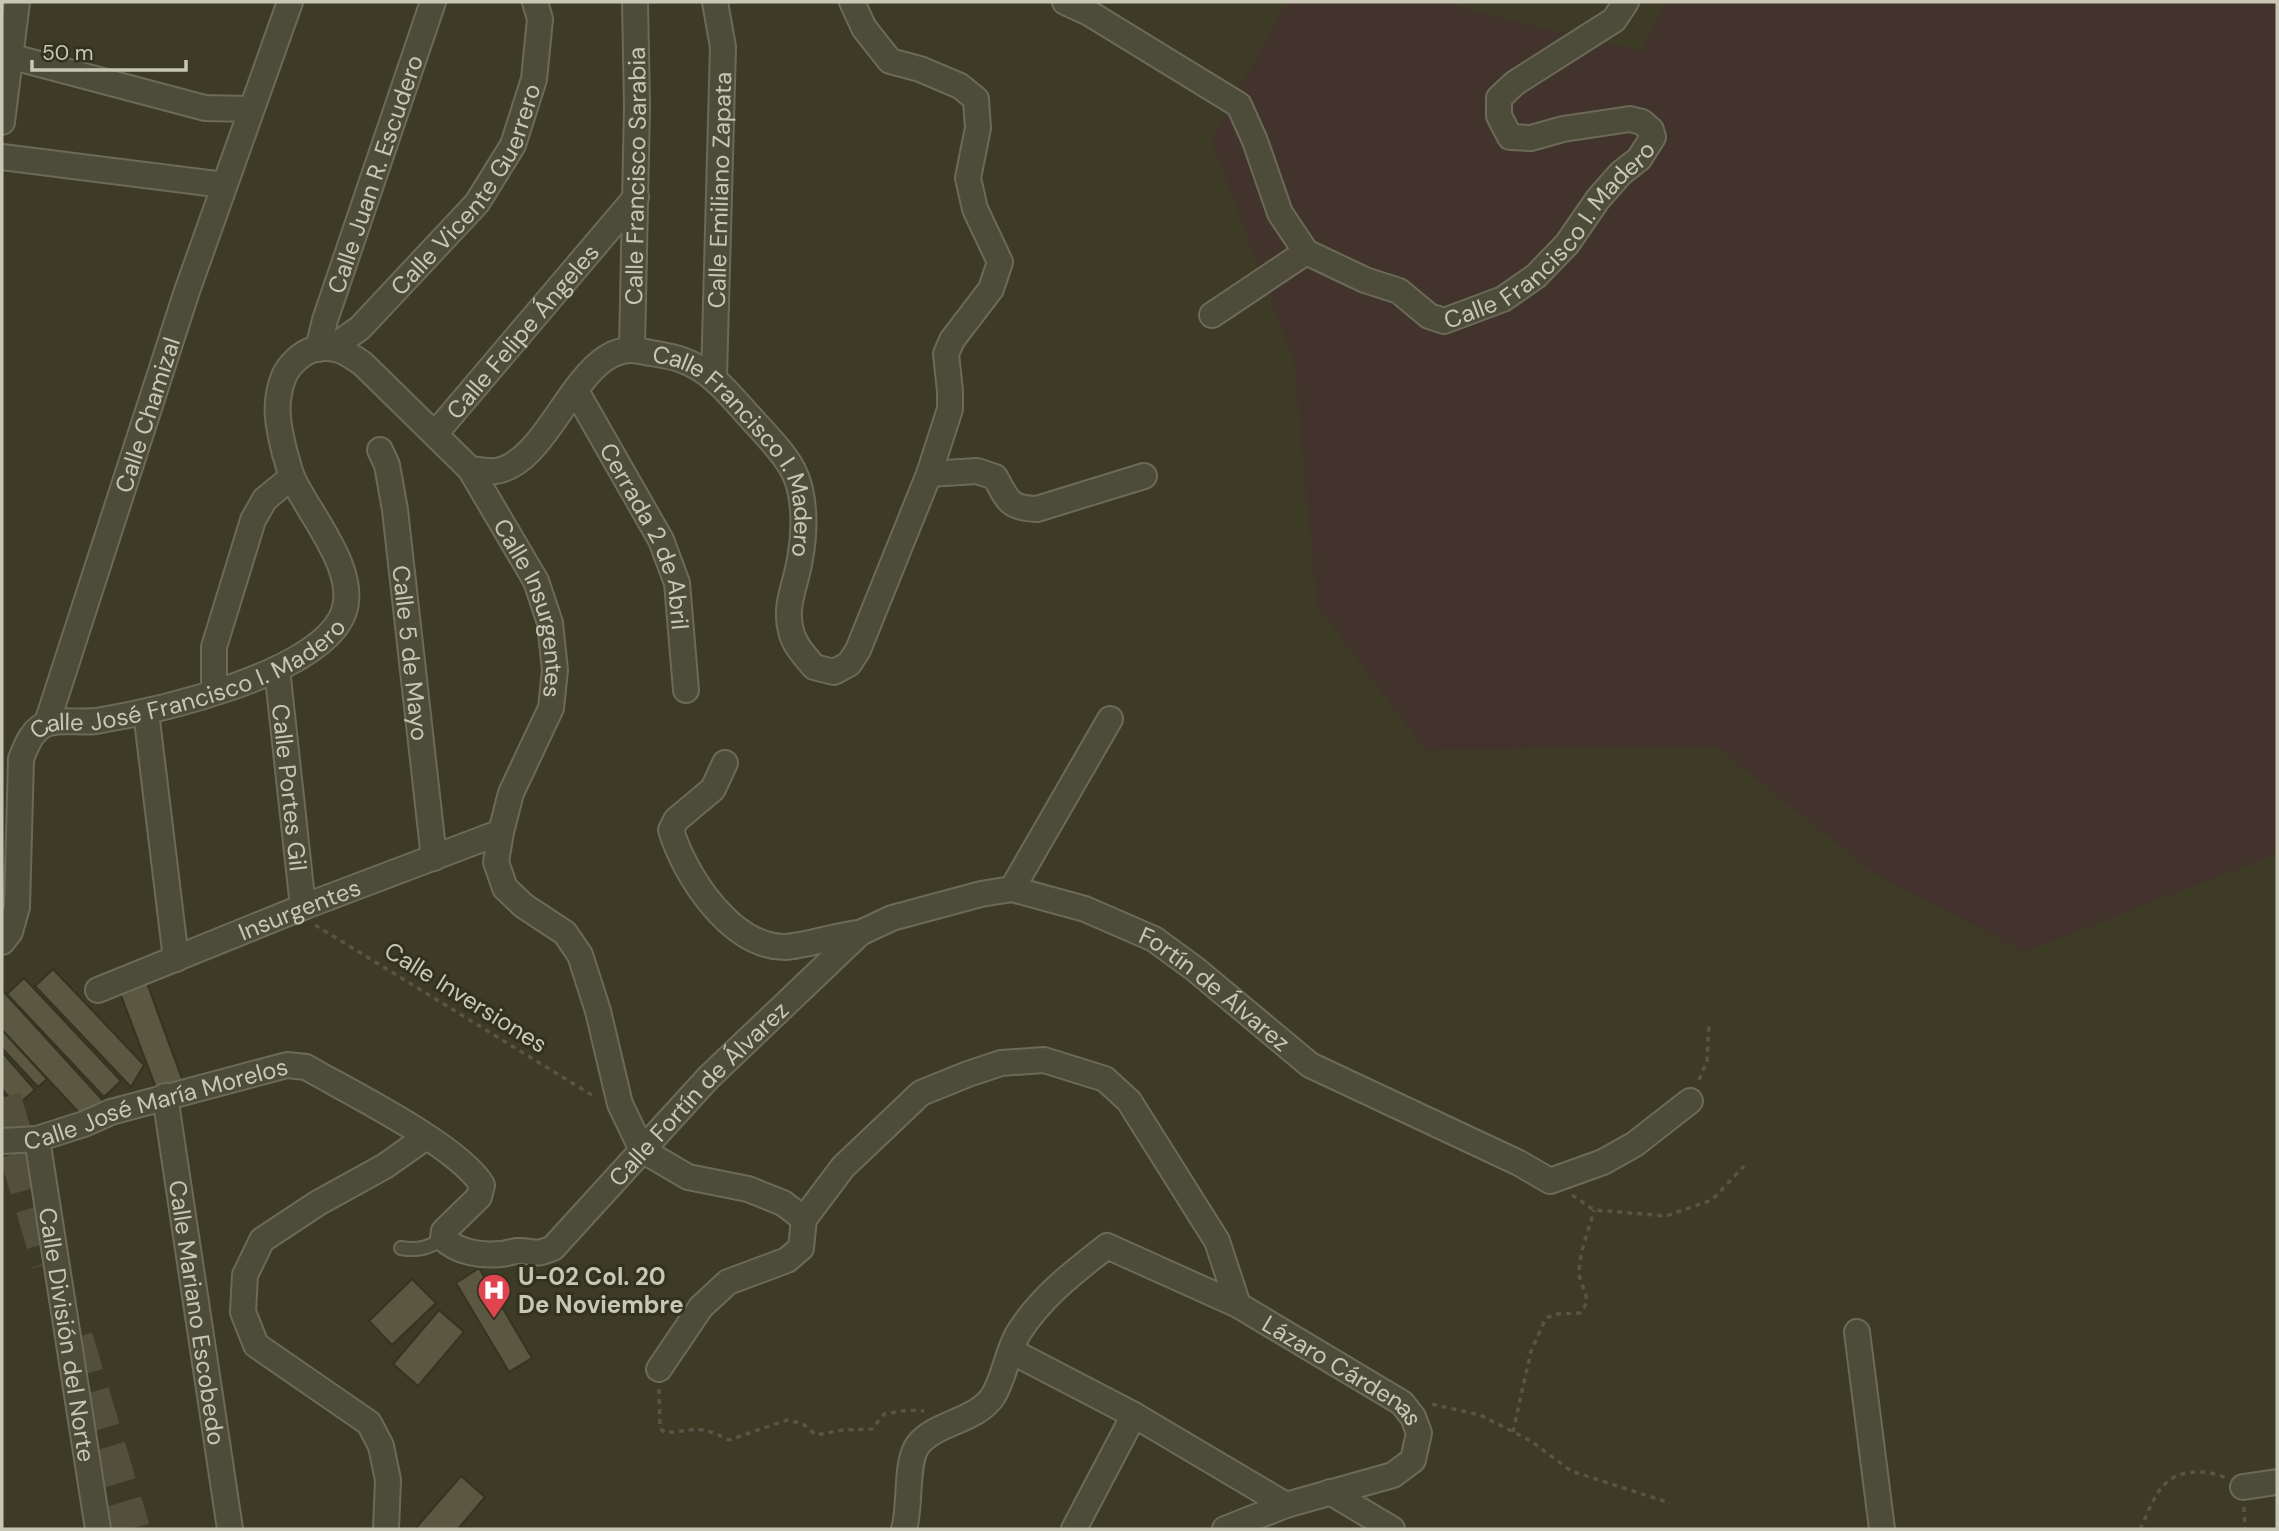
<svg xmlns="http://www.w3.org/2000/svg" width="2279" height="1531" font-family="'DM Sans',sans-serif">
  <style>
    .green { fill: #42342c }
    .building { fill: #5a5840; stroke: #353321; stroke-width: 2 }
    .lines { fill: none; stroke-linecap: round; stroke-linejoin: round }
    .highway-tunnel { stroke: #52503c; stroke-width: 38; stroke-dasharray: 38 19; stroke-linecap: butt }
    .lane-casing { stroke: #6b6a58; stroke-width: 16 }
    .street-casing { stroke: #6b6a58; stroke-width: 28 }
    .path { stroke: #5d5148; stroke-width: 3.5; stroke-dasharray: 5 5; stroke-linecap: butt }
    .lane { stroke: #4d4c3a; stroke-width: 12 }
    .street { stroke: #4d4c3a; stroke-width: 24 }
    .labels { text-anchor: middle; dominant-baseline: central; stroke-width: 6; stroke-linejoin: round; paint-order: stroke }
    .street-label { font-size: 24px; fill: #c8c7b6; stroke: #33311f }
    .poi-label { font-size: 24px; font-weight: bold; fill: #c8c7b6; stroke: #33311f; text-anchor: start }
  </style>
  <rect width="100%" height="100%" fill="#3d3b26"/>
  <path class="green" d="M1287,2H1449L1481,13L1642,51L1665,2H2277V854L2024,952L1876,875L1716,747L1425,750L1317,605L1294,362L1211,139Z"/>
  <g class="building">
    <path d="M53,969L144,1065L131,1087L35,986Z"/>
    <path d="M24,978L121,1081L104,1097L7,994Z"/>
    <path d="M147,983L185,1087L159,1096L120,993Z"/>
    <path d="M2,990L108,1106L84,1118L2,1030Z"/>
    <path d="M2,1030L47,1079L38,1087L2,1048Z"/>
    <path d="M2,1052L35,1090L16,1106L2,1089Z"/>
    <path d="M2,1093L36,1132H2Z"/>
    <path d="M479,1268L532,1358L509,1372L456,1283Z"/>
    <path d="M412,1279L436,1303L392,1345L369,1321Z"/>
    <path d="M439,1310L464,1332L418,1386L393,1364Z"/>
    <path d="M461,1476L485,1497L458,1529H415Z"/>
  </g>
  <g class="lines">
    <g class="highway-tunnel">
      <path d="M2,1098L51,1263"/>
      <path d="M74,1338L131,1529"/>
    </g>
    <defs>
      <path id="lane" d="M401,1248C418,1251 429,1248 443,1238"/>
      <g id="street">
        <path id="s1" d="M1065,2L1089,13L1239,105L1255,141L1280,213L1306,252L1365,280L1399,291L1429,316L1444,321L1503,299L1536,276L1567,244L1598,199L1621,173L1639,159L1653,137L1651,130L1642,122L1630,119L1563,129L1531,138L1510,137L1499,116V98L1515,83L1614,20L1626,2"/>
        <path d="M9,56L205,108L251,109"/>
        <path d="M2,122L17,2"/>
        <path d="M2,157L224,185"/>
        <path d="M1212,315L1306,252"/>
        <path id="s2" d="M333,347L360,328L477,203L513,145L534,79L540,19L535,2"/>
        <path id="s3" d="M318,349L325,320L433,2"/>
        <path id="s4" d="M632,349L637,106L635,2"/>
        <path id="s5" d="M714,377L723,47L715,2"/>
        <path id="s6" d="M576,391L661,540L677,583L686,690"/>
        <path id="s7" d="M435,434L636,197"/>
        <path id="s8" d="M380,450L387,465L395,510L434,858"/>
        <path id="s9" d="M470,469C478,470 488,472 496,471C553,462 578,338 640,351C654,354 669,355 682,360C711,370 730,395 750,417C765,434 782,450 793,470C806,495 805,532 800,559C796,585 784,605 791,631C794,645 805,656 814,667L834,672L849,664L858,650L929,474L950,409V391L946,354L952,340L991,289L1000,262L975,209L968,178L978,128L976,99L960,86L920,69L890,61L864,28L852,2"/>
        <path d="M929,474L977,471L995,477C1008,500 1008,508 1037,509L1144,476"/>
        <path id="s10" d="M277,669L303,907"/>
        <path d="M214,692V647L253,520L265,499L292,477"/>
        <path d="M146,712L176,959"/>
        <path id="s11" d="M47,723L187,291L290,2"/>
        <path d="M725,763L713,789L676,820L671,830C685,876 731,947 785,947C806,946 836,935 860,933"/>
        <path d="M1012,889L1110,719"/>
        <path id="s12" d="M2,942L10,932L17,907L21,759C26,746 33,727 49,723C63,719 81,723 96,721C157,711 318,675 343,614C360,572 310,516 293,479C289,471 288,462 285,454C278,426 273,404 284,376C289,365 302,352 315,349C336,345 346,352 363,364L470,469L536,581L550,623L555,670L551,708L511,793L501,832L496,862L505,888L524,906L565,933L580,955L598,1011L620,1104L642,1150L688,1177L748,1189L783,1203L804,1219"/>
        <path id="s13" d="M98,990L303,907L501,832"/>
        <path id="s14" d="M165,1096L230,1529"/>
        <path id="s15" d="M37,1139L98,1529"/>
        <path id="s16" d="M2,1141L37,1139L84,1124L111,1112L287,1065L306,1067C349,1092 459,1146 482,1185L479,1197L444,1231L443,1238C457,1252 480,1256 500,1254C505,1254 510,1252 516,1251C535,1250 532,1257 553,1248L708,1078L860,933L892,918L981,894L1012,889L1085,909L1154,939L1195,969L1310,1065L1519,1163L1550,1181L1603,1162L1635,1144L1690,1101"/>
        <path d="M1857,1332L1882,1529"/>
        <path d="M1011,1351L1134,1415L1286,1505"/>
        <path d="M659,1369L701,1307L728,1282L787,1260L801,1248L804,1219L843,1167L921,1093L968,1074L1001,1063L1044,1060L1105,1079L1129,1101L1217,1241L1238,1305"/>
        <path d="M2243,1487L2277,1482"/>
        <path d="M1330,1492L1392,1529"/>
        <path d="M386,1529L388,1480L381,1446L369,1423L256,1345L243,1312L245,1275L262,1240L318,1203L385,1166L426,1137"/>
        <path id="s17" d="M904,1529C911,1507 905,1462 918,1445C934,1423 977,1421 993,1396C1005,1377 1007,1351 1019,1332C1042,1296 1074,1272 1107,1246L1238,1305L1402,1403L1413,1417L1419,1433L1413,1460L1393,1475L1286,1505L1225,1529"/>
        <path d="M1074,1529L1134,1415"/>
      </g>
    </defs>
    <use href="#lane" class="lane-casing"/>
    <use href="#street" class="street-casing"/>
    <g class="path">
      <path d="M315,925L595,1097"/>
      <path d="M1699,1080L1707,1061L1709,1024"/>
      <path d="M1572,1195L1594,1210L1666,1216L1712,1200L1744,1166"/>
      <path d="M659,1389L660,1428L665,1433C698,1430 697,1424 729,1440L787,1420L803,1424L816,1435L843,1430L872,1429L884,1414L909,1410L924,1411"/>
      <path d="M1432,1404L1480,1415L1531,1441L1571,1471L1670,1503"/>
      <path d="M1513,1432L1531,1351L1546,1318L1556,1314L1580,1313C1595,1296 1579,1289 1579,1271C1580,1251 1589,1229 1594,1210"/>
      <path d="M2244,1507L2245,1529"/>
      <path d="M2140,1529C2147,1516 2153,1496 2164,1485C2178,1469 2208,1469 2226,1478"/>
    </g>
    <use href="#lane" class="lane"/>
    <use href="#street" class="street"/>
  </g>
  <defs>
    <symbol id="hospital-pin" viewBox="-11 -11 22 30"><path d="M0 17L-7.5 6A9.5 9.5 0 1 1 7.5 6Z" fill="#e0444e" stroke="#33311f"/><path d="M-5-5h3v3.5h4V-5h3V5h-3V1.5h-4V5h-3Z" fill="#fff"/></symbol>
  </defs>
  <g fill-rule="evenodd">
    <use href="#hospital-pin" x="475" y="1271" width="38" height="52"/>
  </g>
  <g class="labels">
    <g class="street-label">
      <text stroke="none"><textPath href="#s3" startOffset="184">Calle Juan R. Escudero</textPath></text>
      <text stroke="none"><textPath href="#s4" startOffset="173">Calle Francisco Sarabia</textPath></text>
      <text stroke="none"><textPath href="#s2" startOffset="210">Calle Vicente Guerrero</textPath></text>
      <text stroke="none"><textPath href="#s5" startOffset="187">Calle Emiliano Zapata</textPath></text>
      <text stroke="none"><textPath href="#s1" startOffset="660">Calle Francisco I. Madero</textPath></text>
      <text stroke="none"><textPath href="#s7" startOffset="135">Calle Felipe Ángeles</textPath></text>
      <text stroke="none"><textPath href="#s11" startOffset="324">Calle Chamizal</textPath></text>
      <text stroke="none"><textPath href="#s9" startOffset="374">Calle Francisco I. Madero</textPath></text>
      <text stroke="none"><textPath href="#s6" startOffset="163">Cerrada 2 de Abril</textPath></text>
      <text stroke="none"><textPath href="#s12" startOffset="1211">Calle Insurgentes</textPath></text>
      <text stroke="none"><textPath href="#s8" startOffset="206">Calle 5 de Mayo</textPath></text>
      <text stroke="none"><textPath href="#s12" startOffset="382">Calle José Francisco I. Madero</textPath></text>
      <text stroke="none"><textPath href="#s10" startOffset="119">Calle Portes Gil</textPath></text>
      <text stroke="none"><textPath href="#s13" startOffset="217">Insurgentes</textPath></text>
      <text stroke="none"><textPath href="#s16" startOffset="1540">Fortín de Álvarez</textPath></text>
      <text transform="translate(466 997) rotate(32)">Calle Inversiones</text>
      <text stroke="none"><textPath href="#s16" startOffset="924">Calle Fortín de Álvarez</textPath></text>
      <text stroke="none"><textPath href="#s16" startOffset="159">Calle José María Morelos</textPath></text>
      <text stroke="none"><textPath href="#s14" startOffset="219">Calle Mariano Escobedo</textPath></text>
      <text stroke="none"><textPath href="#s15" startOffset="198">Calle División del Norte</textPath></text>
      <text stroke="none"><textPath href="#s17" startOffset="637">Lázaro Cárdenas</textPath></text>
    </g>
    <g class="poi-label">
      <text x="518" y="1276">U-02 Col. 20<tspan x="518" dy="28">De Noviembre</tspan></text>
    </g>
  </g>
  <rect width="2279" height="1531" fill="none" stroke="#c8c7b6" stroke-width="7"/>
  <path d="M32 60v10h154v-10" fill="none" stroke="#c8c7b6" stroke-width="3.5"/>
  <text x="42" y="60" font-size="21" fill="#c8c7b6" stroke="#33311f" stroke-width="5" paint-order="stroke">50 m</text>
</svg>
